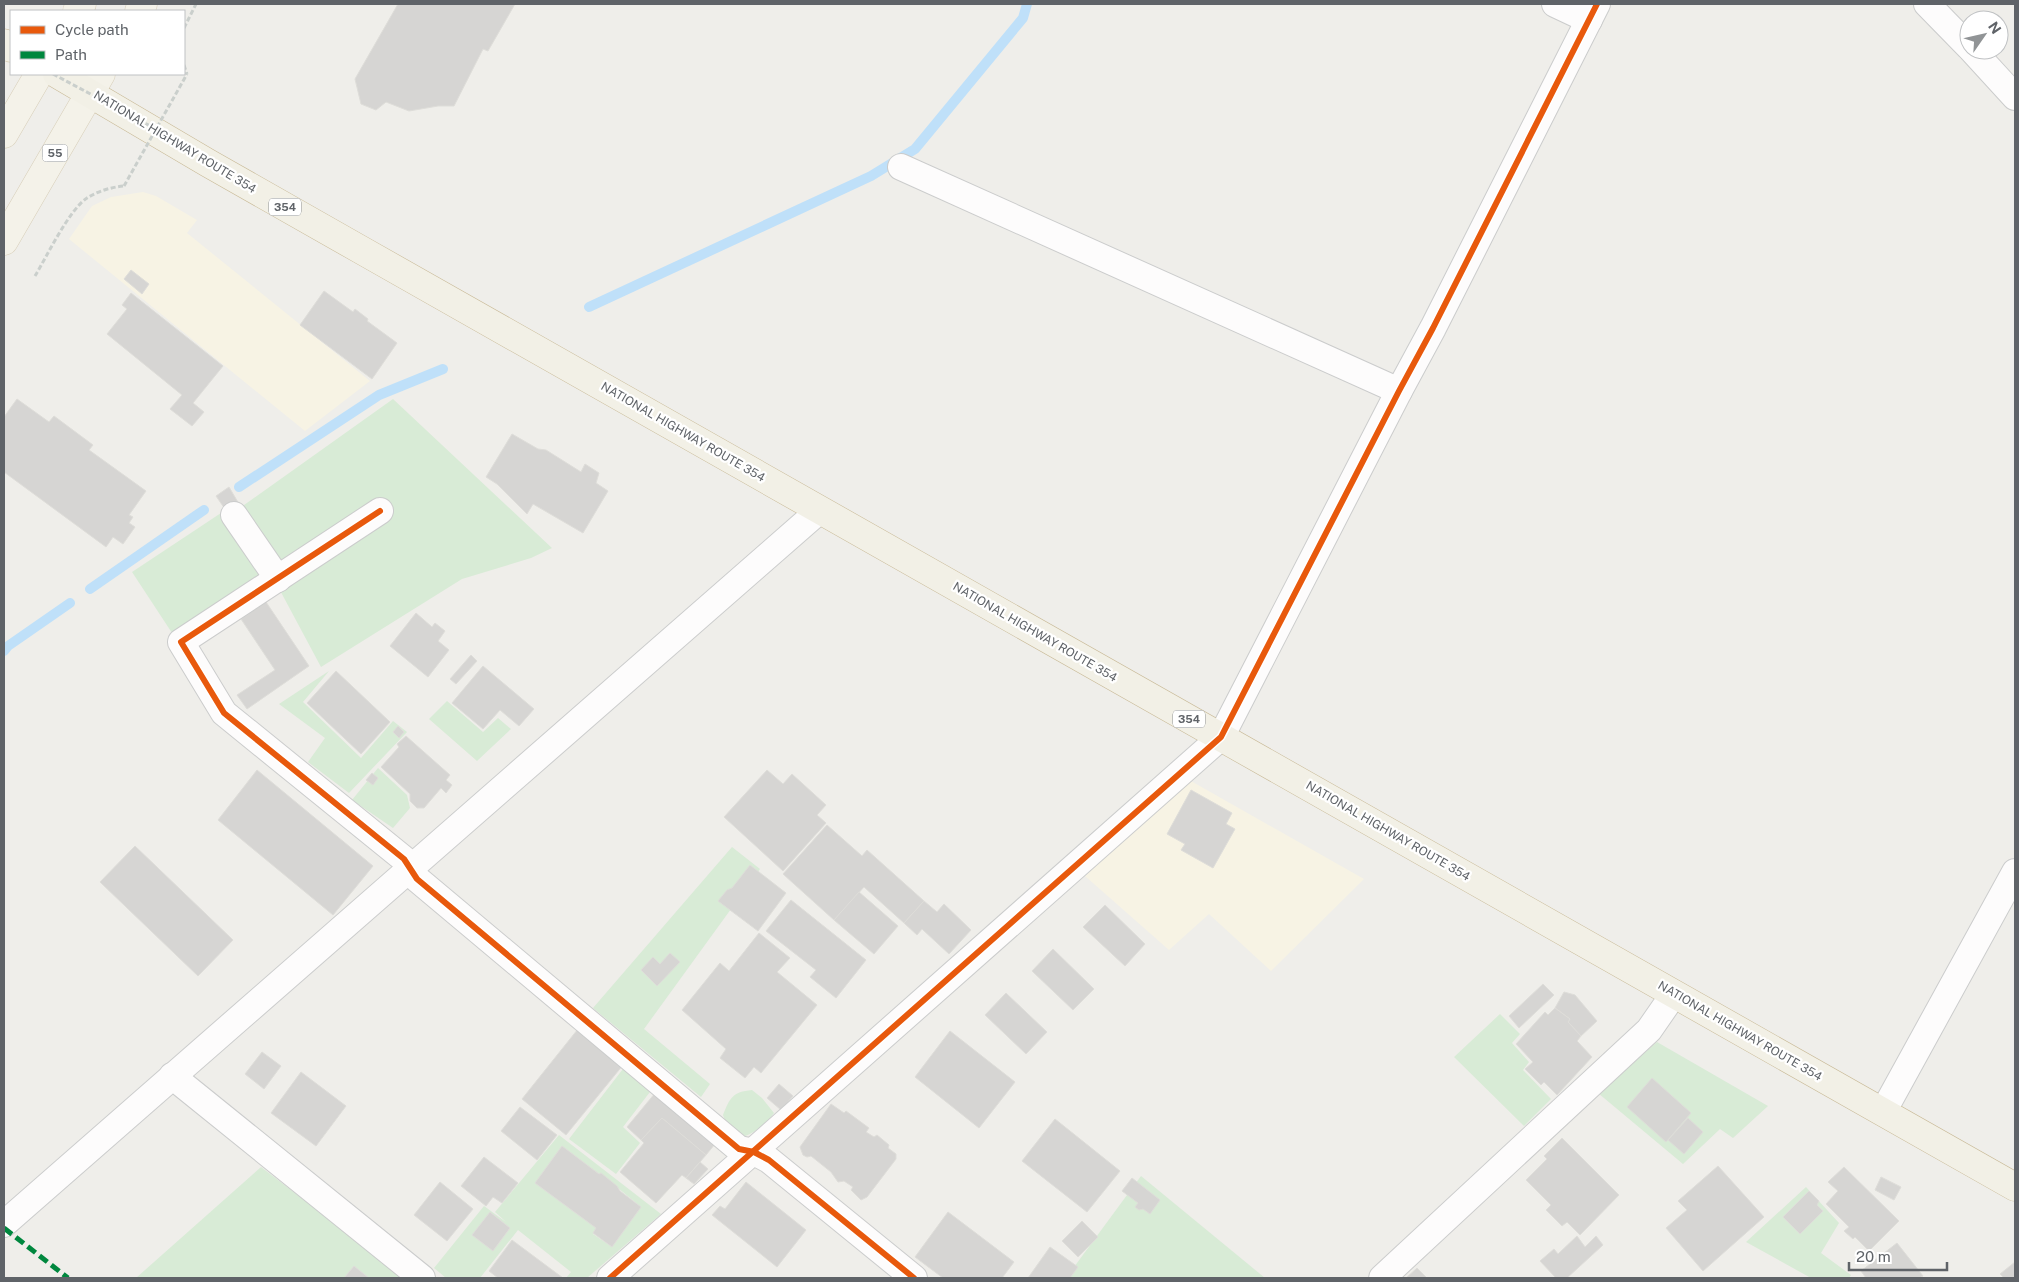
<svg xmlns="http://www.w3.org/2000/svg" width="2019" height="1282" font-family="'Public Sans',sans-serif">
  <style>
    .commercial { fill: #f7f3e4 }
    .green { fill: #d8ebd6; fill-rule: evenodd }
    .lines { fill: none; stroke-linecap: round; stroke-linejoin: round }
    .stream { stroke: #bfe0f9; stroke-width: 10 }
    .building { fill: #d6d5d3; stroke: #deddd9 }
    .minor-casing { stroke: #cbcccc; stroke-width: 28 }
    .primary-casing { stroke: #d7ceb8; stroke-width: 29 }
    .trunk-casing { stroke: #c8b996; stroke-width: 29 }
    .path { stroke: #cacfcc; stroke-width: 3; stroke-dasharray: 5 2.5; stroke-linecap: butt }
    .minor { stroke: #fdfcfc; stroke-width: 26 }
    .primary { stroke: #f4f2e9; stroke-width: 28 }
    .trunk { stroke: #f2f0e6; stroke-width: 28 }
    .path-bridge { stroke: #cacfcc; stroke-width: 3; stroke-dasharray: 5 2.5; stroke-linecap: butt }
    .quiet { stroke: #00873e; stroke-width: 5; stroke-dasharray: 10 5; stroke-linecap: butt }
    .cycleway-casing { stroke: #fff; stroke-width: 9 }
    .cycleway { stroke: #e8590c; stroke-width: 6 }
    .labels { text-anchor: middle; dominant-baseline: central; stroke-width: 4.5; stroke-linejoin: round; paint-order: stroke }
    .shield { fill: #fff; stroke: #8f9295; stroke-width: 1 }
    .shield-label { font-size: 11px; font-weight: bold; fill: #5f6368 }
    .street-label { font-size: 12px; fill: #5f6368; stroke: #fff }
  </style>
  <rect width="100%" height="100%" fill="#efeeea"/>
  <g class="commercial">
    <path d="M143,192L156,196L197,220L187,233L370,381L305,431L69,239L92,206L111,197Z"/>
    <path d="M1191,781L1364,879L1271,971L1209,914L1169,950L1085,876Z"/>
  </g>
  <g class="green">
    <path d="M393,399L552,548L531,558L462,579L321,667L237,510Z"/>
    <path d="M224,511L266,576L174,636L132,572Z"/>
    <path d="M329,671L303,702L361,758L393,721L407,732L349,793L308,762L325,738L279,704Z"/>
    <path d="M447,701L483,732L498,718L511,729L477,761L429,719Z"/>
    <path d="M378,768L407,795L410,808L393,828L352,800Z"/>
    <path d="M732,847L760,869L644,1029L710,1084L701,1097L593,1008Z"/>
    <path d="M1500,1014L1520,1034L1512,1043L1529,1062L1523,1070L1551,1099L1524,1126L1454,1057Z"/>
    <path d="M1657,1042L1768,1106L1733,1138L1720,1129L1683,1164L1598,1093Z"/>
    <path d="M626,1065L653,1088L623,1127L640,1143L616,1174L569,1139Z"/>
    <path d="M752,1090L762,1098L774,1113C766,1124 756,1132 743,1137L726,1123L723,1115C730,1098 732,1092 752,1090Z"/>
    <path d="M559,1135L661,1214L587,1278H566L571,1272L518,1230L480,1278H446L434,1268L484,1206L506,1222L495,1212ZM562,1147L599,1174H601L641,1207L612,1247L593,1234L596,1228L535,1183ZM490,1212L510,1228L493,1251L472,1235Z"/>
    <path d="M261,1167L406,1278H369L354,1266L344,1278H136Z"/>
    <path d="M1141,1176L1265,1278H1066Z"/>
    <path d="M1806,1187L1839,1223L1821,1253L1851,1275L1849,1278H1811L1746,1242Z"/>
  </g>
  <g class="lines">
    <g class="stream">
      <path d="M589,307L871,176L915,149L1023,18L1027,4"/>
      <path d="M239,487L379,395L443,369"/>
      <path d="M90,589L204,510"/>
      <path d="M4,651L8,646L70,603"/>
    </g>
  </g>
  <g class="building">
    <path d="M398,4H515L488,51L483,49L454,106H438L409,111L386,102L376,110L361,104L355,79Z"/>
    <path d="M131,270L149,284L142,294L124,279Z"/>
    <path d="M324,291L353,312L355,309L368,319L367,321L397,343L372,379L300,325Z"/>
    <path d="M131,293L223,366L193,403L204,412L192,426L170,409L182,395L107,334L127,309L122,305Z"/>
    <path d="M17,399L49,422L54,416L93,445L89,450L146,491L129,515L133,517L129,523L135,527L123,544L113,537L106,547L4,472V417Z"/>
    <path d="M512,434L538,449L546,450L581,472L585,464L599,473L596,483L608,491L583,533L533,504L527,514L497,484L486,477Z"/>
    <path d="M229,487L239,504L227,512L216,496Z"/>
    <path d="M266,602L309,666L247,709L237,695L275,670L241,619Z"/>
    <path d="M416,613L432,627L435,623L445,631L438,641L449,650L428,677L390,646Z"/>
    <path d="M471,655L477,661L456,684L450,679Z"/>
    <path d="M483,666L534,709L519,726L500,710L483,729L452,703Z"/>
    <path d="M336,671L390,722L361,754L307,703Z"/>
    <path d="M398,726L404,732L399,738L393,732Z"/>
    <path d="M406,736L450,775L446,780L452,785L446,793L441,788L424,808H417L410,801V794L381,767L399,747L397,744Z"/>
    <path d="M257,770L373,866L333,915L218,820Z"/>
    <path d="M767,770L783,784L792,774L826,805L817,815L826,823L783,871L724,817Z"/>
    <path d="M372,773L378,778L373,785L366,780Z"/>
    <path d="M1191,790L1232,813L1226,824L1235,829L1213,868L1181,850L1185,844L1167,834Z"/>
    <path d="M827,825L862,856L867,850L924,901L904,923L864,887L834,920L783,874Z"/>
    <path d="M135,846L233,940L198,976L100,882Z"/>
    <path d="M750,865L786,893L758,931L718,901L727,890L732,888Z"/>
    <path d="M859,892L898,926L874,954L834,920Z"/>
    <path d="M791,900L866,960L836,998L810,977L816,970L766,931Z"/>
    <path d="M924,901L937,912L944,904L971,930L949,954L922,929L917,935L904,923Z"/>
    <path d="M1105,905L1145,944L1125,966L1083,927Z"/>
    <path d="M759,933L790,958L777,972L817,1005L761,1073L754,1067L745,1078L720,1058L726,1049L682,1010L720,963L729,971Z"/>
    <path d="M1053,949L1094,989L1073,1010L1032,971Z"/>
    <path d="M670,953L680,962L657,986L641,970L653,957L660,964Z"/>
    <path d="M1543,984L1554,995L1519,1028L1509,1016Z"/>
    <path d="M1564,992L1575,995L1597,1021L1581,1036L1568,1022L1570,1019L1555,1008Z"/>
    <path d="M1006,993L1047,1032L1026,1054L985,1015Z"/>
    <path d="M1555,1008L1570,1019L1568,1022L1581,1036L1577,1041L1592,1057L1557,1095L1544,1082L1541,1085L1525,1069L1533,1062L1516,1044L1545,1012L1548,1015Z"/>
    <path d="M578,1029L623,1065L566,1135L522,1099Z"/>
    <path d="M950,1031L1015,1082L979,1128L915,1077Z"/>
    <path d="M262,1052L281,1066L264,1089L245,1074Z"/>
    <path d="M301,1072L346,1106L316,1146L271,1113Z"/>
    <path d="M1652,1078L1691,1113L1666,1142L1627,1107Z"/>
    <path d="M779,1084L793,1096L781,1110L767,1098Z"/>
    <path d="M656,1092L715,1144L706,1155L662,1118L641,1140L627,1127Z"/>
    <path d="M831,1104L844,1113L846,1111L869,1128L866,1132L874,1137L877,1135L889,1145L888,1148L896,1154V1159L867,1197L861,1200L851,1190L853,1187L844,1181L838,1182L831,1172L811,1156L807,1157L803,1155L800,1147Z"/>
    <path d="M520,1107L557,1135L537,1160L501,1131Z"/>
    <path d="M662,1118L706,1155L686,1178L682,1175L656,1203L620,1172L644,1143L641,1140Z"/>
    <path d="M1688,1118L1703,1132L1684,1154L1668,1140Z"/>
    <path d="M1055,1119L1120,1171L1087,1212L1022,1161Z"/>
    <path d="M1562,1138L1619,1195L1580,1235L1567,1222L1562,1226L1546,1210L1551,1205L1526,1180L1547,1159L1544,1156Z"/>
    <path d="M562,1146L599,1174L601,1173L617,1186L620,1191L641,1207L612,1247L593,1233L596,1228L535,1183Z"/>
    <path d="M484,1157L518,1183L502,1203L493,1197L486,1206L461,1186Z"/>
    <path d="M700,1162L708,1169L694,1184L686,1178Z"/>
    <path d="M1718,1166L1764,1217L1703,1271L1666,1228L1687,1210L1678,1201Z"/>
    <path d="M1844,1167L1899,1221L1869,1251L1855,1237L1853,1239L1844,1231L1849,1227L1826,1204L1838,1191L1828,1182Z"/>
    <path d="M1881,1177L1901,1187L1894,1200L1875,1190Z"/>
    <path d="M1132,1178L1160,1200L1150,1214L1143,1209L1139,1210L1135,1207L1138,1203L1122,1191Z"/>
    <path d="M440,1182L473,1209L447,1241L414,1215Z"/>
    <path d="M746,1182L806,1230L777,1267L712,1215L720,1206L725,1209Z"/>
    <path d="M1809,1191L1819,1201L1817,1205L1823,1211L1800,1234L1783,1217Z"/>
    <path d="M490,1212L510,1228L493,1251L472,1235Z"/>
    <path d="M948,1212L1014,1262L1002,1278H943L915,1257Z"/>
    <path d="M1082,1221L1098,1237L1078,1257L1062,1241Z"/>
    <path d="M1577,1236L1585,1247L1596,1236L1603,1245L1567,1278H1556L1540,1261L1554,1249L1558,1254Z"/>
    <path d="M512,1240L563,1278H498L489,1271Z"/>
    <path d="M1897,1243L1923,1276L1919,1278H1866L1861,1271Z"/>
    <path d="M1050,1247L1078,1267L1070,1278H1028Z"/>
    <path d="M2015,1262V1278H2004L2000,1274Z"/>
    <path d="M354,1266L369,1278H344Z"/>
    <path d="M1417,1268L1427,1278H1406Z"/>
  </g>
  <g class="lines">
    <defs>
      <g id="minor">
        <path d="M1555,4L1589,20"/>
        <path d="M1927,4L1969,47"/>
        <path d="M1972,50L2015,97"/>
        <path d="M901,167L1399,391"/>
        <path d="M380,511L181,642L224,713L404,859L417,879L739,1149L754,1152L769,1160L914,1278"/>
        <path d="M234,515L278,579"/>
        <path d="M172,1076L422,1278"/>
        <path d="M1883,1112L2015,872"/>
        <path d="M4,1224L820,510"/>
        <path d="M610,1278L1221,737L1399,391L1433,328L1597,4"/>
        <path d="M1382,1278L1649,1030L1674,994"/>
      </g>
      <g id="primary">
        <path d="M77,11L82,4"/>
        <path d="M139,11L143,4"/>
        <path d="M4,134L39,74"/>
        <path d="M4,241L101,74"/>
      </g>
      <g id="trunk">
        <path d="M4,43L11,48"/>
        <path d="M57,74L208,163L363,251L2015,1187"/>
      </g>
    </defs>
    <use href="#minor" class="minor-casing"/>
    <use href="#primary" class="primary-casing"/>
    <use href="#trunk" class="trunk-casing"/>
    <g class="path">
      <path d="M184,28L196,4"/>
      <path d="M184,65L187,74"/>
      <path d="M35,276C47,256 69,210 87,198C98,191 112,187 124,186"/>
    </g>
    <use href="#minor" class="minor"/>
    <use href="#primary" class="primary"/>
    <use href="#trunk" class="trunk"/>
    <g class="path-bridge">
      <path d="M53,74L156,129"/>
      <path d="M124,186L187,74"/>
    </g>
    <path class="quiet" d="M4,1228L68,1278"/>
    <defs>
      <g id="cycleway">
        <path d="M380,511L181,642L224,713L404,859L417,879L739,1149L754,1152L769,1160L914,1278"/>
        <path d="M610,1278L1221,737L1399,391L1433,328L1597,4"/>
      </g>
    </defs>
    <use href="#cycleway" class="cycleway-casing"/>
    <use href="#cycleway" class="cycleway"/>
  </g>
  <g class="labels">
    <g class="shield">
      <rect x="42.5" y="144.5" width="25" height="17" rx="4"/>
      <rect x="269" y="198.5" width="32" height="17" rx="4"/>
      <rect x="1173" y="710.5" width="32" height="17" rx="4"/>
    </g>
    <g class="shield-label">
      <text x="55" y="153">55</text>
      <text x="285" y="207">354</text>
      <text x="1189" y="719">354</text>
    </g>
    <g class="street-label">
      <text transform="translate(175 142) rotate(31)">NATIONAL HIGHWAY ROUTE 354</text>
      <text transform="translate(683 432) rotate(30)">NATIONAL HIGHWAY ROUTE 354</text>
      <text transform="translate(1035 632) rotate(30)">NATIONAL HIGHWAY ROUTE 354</text>
      <text transform="translate(1388 831) rotate(30)">NATIONAL HIGHWAY ROUTE 354</text>
      <text transform="translate(1740 1031) rotate(30)">NATIONAL HIGHWAY ROUTE 354</text>
    </g>
  </g>
  <rect width="2019" height="1282" fill="none" stroke="#5f6368" stroke-width="10"/>
  <rect x="10" y="10" width="175" height="65" fill="#ffffff" stroke="#bfc1c3"/>
  <rect x="20" y="26" width="25" height="8" fill="#e8590c" stroke="#bfc1c3"/>
  <text x="55" y="35" font-size="15" fill="#5f6368">Cycle path</text>
  <rect x="20" y="51" width="25" height="8" fill="#00873e" stroke="#bfc1c3"/>
  <text x="55" y="60" font-size="15" fill="#5f6368">Path</text>
  <g transform="translate(1984 35) rotate(56)"><circle r="24" fill="#ffffff" stroke="#bfc1c3"/>
  <path d="M0-4L9 19L0 12L-9 19Z" fill="#919496"/>
  <text y="-8" font-size="14" font-weight="bold" text-anchor="middle" fill="#5f6368">N</text>
  </g>
  <path d="M1849 1262v8h98v-8" fill="none" stroke="#5f6368" stroke-width="2.5"/>
  <text x="1856" y="1262" font-size="15" fill="#5f6368" stroke="#ffffff" stroke-width="4" paint-order="stroke">20 m</text>
</svg>
